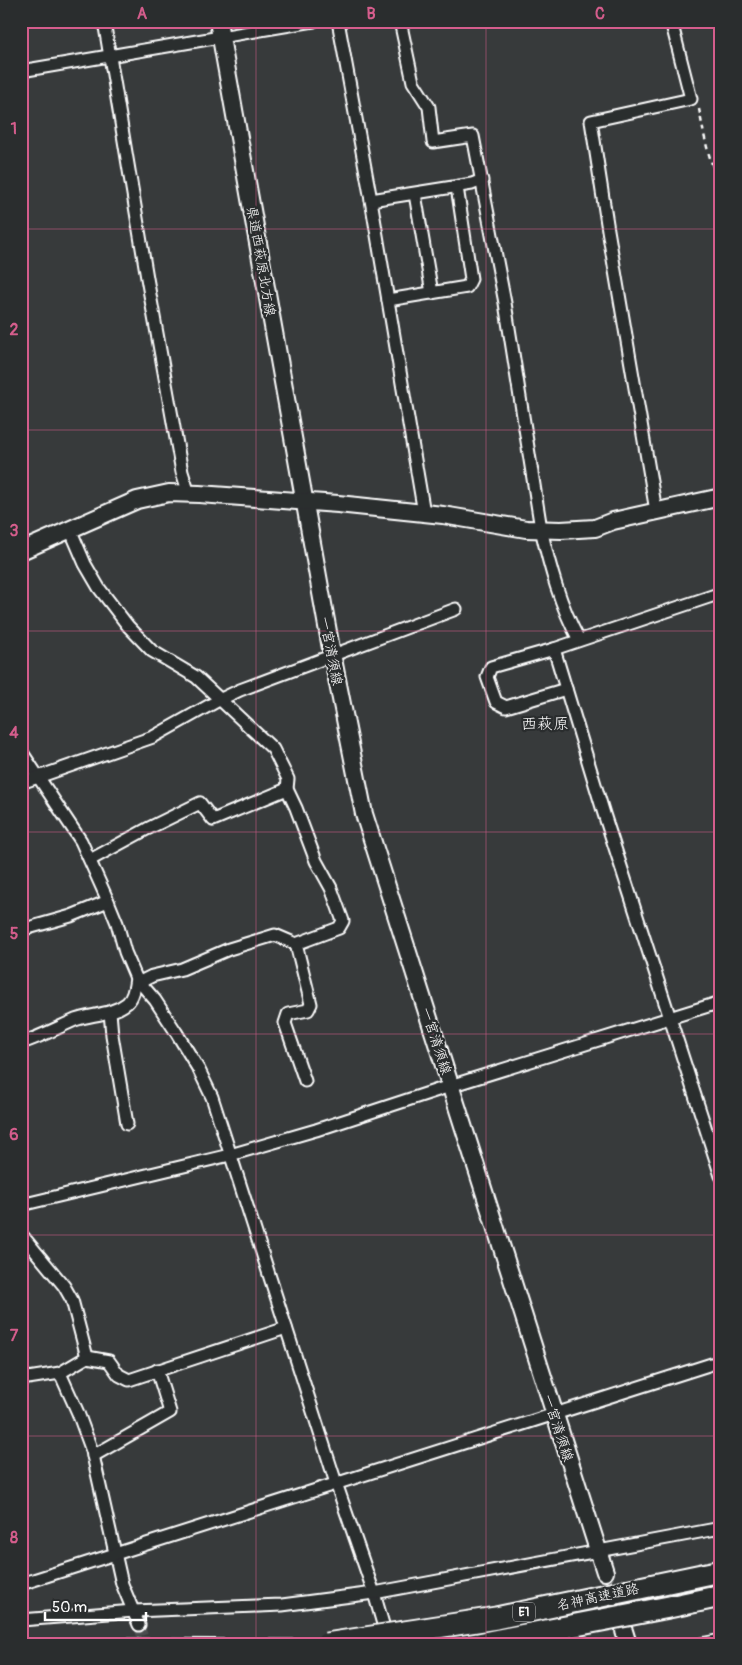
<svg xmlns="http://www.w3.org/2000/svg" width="742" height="1665" font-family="Pangolin,'Klee One',sans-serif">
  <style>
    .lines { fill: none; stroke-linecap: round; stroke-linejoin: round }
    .minor-tunnel { stroke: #4b4e4f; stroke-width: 11; stroke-dasharray: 11 5.5; stroke-linecap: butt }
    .service-casing { stroke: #fff; stroke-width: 9 }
    .minor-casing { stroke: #fff; stroke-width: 15 }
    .secondary-casing { stroke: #fff; stroke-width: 20 }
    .path { stroke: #fff; stroke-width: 2.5; stroke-dasharray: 5 4; stroke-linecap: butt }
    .service { stroke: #2a2d2e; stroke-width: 5.5 }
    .minor { stroke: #2a2d2e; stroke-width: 11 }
    .secondary { stroke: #2a2d2e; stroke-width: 16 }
    .motorway-bridge-casing { stroke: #fff; stroke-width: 25; stroke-linecap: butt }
    .motorway-bridge { stroke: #2a2d2e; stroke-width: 21 }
    .grid { fill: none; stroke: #d45d8c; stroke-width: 1; stroke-opacity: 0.55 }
    .labels { text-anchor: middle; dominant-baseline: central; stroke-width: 4.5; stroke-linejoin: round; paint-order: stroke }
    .shield { fill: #2a2d2e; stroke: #bfc0c0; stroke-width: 1 }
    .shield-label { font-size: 12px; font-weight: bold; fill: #fff }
    .street-label { font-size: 14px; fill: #fff; stroke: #2a2d2e }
    .quarter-label { font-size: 16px; fill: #fff; stroke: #2a2d2e }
    .neatline { fill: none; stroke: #d45d8c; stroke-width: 2 }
    .grid-label { font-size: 16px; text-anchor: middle; font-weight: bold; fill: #d45d8c }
  </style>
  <rect width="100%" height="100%" fill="#373a3b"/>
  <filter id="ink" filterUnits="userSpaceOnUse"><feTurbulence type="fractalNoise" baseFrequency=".02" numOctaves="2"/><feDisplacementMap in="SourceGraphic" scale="10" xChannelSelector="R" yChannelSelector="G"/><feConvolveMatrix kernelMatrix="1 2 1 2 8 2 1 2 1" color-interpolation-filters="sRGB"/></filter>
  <g filter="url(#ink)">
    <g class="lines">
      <path class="minor-tunnel" d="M139,1625L145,1644"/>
      <defs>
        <path id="service" d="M99,1644L119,1642L322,1643"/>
        <g id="minor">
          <path d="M104,21L147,278L182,472L189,494"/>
          <path d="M338,21L371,200L424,513"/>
          <path d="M400,21L413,82L429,107L433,142L473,136L505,303L541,529C550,568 560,605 579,640"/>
          <path d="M21,71L314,21"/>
          <path d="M415,194L432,293"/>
          <path d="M371,200L472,184L482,180"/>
          <path d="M388,300L467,287L471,279L457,187"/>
          <path d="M656,511L608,230L591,121L691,99L671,21"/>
          <path d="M70,529L85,564L99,588L128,626L152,651L196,677L273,749L288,779L287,789L296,808L316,861L331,888L343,921L339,928L296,944"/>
          <path d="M554,649L604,814L721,1176"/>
          <path d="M566,689L506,707L496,702L487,677L491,667L554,649L721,593"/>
          <path d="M21,751L81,841L108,901L117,923L125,952L136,978L155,1000L176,1032L199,1070L212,1097L336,1483L374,1593L387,1638"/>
          <path d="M21,783L153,737L219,700L240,690L456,609"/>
          <path d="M90,860L147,829L200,803L213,820L287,789"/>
          <path d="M21,930L71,916L108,901"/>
          <path d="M140,982L152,976L182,969L229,949L275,935L296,944L311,1004L308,1010L288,1014L285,1023L305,1081"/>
          <path d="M110,1012L112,1035L127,1124"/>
          <path d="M21,1043C40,1037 57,1028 75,1020C92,1014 112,1015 127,1003C134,997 135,986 136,978"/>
          <path d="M21,1205L230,1155L316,1130L450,1086L721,1002"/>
          <path d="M21,1234L64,1286L72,1300L87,1357"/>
          <path d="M21,1372L28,1378L60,1373L87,1357L109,1361L119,1375L129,1380L286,1328"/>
          <path d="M60,1373L78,1413L92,1451L122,1584L139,1625"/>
          <path d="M93,1456L170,1412L157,1370"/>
          <path d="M21,1584L721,1361"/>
          <path d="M21,1620L134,1611L282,1605L374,1593L721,1528"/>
          <path d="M701,1644L721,1640"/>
        </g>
        <g id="secondary">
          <path d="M218,21L332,654L364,814L605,1572"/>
          <path d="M21,551L137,500L169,493L199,494L338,504L443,515L526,529L561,530L595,528L613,521L721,497"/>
          <path d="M624,1631L628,1644"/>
        </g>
      </defs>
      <use href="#service" class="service-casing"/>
      <use href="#minor" class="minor-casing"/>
      <use href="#secondary" class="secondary-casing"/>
      <path class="path" d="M699,109C704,134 708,161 721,184"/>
      <use href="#service" class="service"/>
      <use href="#minor" class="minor"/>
      <use href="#secondary" class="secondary"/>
      <defs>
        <g id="motorway-bridge">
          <path d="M326,1644L496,1618L721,1571"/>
          <path d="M478,1644L669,1607L721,1596"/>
        </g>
      </defs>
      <use href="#motorway-bridge" class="motorway-bridge-casing"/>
      <use href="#motorway-bridge" class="motorway-bridge"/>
    </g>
  </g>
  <path class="grid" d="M256,21V1644M486,21V1644M21,229H721M21,430H721M21,631H721M21,832H721M21,1034H721M21,1235H721M21,1436H721"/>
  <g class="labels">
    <rect class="shield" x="513" y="1602.5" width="22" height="19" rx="4"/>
    <g class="shield-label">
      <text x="524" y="1612">E1</text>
    </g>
    <g class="street-label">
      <text transform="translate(261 261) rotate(80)">県道西萩原北方線</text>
      <text transform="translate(331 651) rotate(79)">一宮清須線</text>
      <text transform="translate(436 1041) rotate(72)">一宮清須線</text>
      <text transform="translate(558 1428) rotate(72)">一宮清須線</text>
      <text transform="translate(598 1597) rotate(-12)">名神高速道路</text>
    </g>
    <g class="quarter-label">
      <text x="545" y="724">西萩原</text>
    </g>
  </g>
  <rect width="742" height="1665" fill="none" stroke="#2a2d2e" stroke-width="55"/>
  <path d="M45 1612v8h101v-8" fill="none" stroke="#ffffff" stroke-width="2.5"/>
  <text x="52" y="1612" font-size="15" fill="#ffffff" stroke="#2a2d2e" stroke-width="4" paint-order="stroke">50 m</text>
  <rect x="28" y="28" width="686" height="1610" class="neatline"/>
  <g class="grid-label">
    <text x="142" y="19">A</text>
    <text x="371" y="19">B</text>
    <text x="600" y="19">C</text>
    <text x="14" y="134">1</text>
    <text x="14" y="335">2</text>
    <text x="14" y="536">3</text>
    <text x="14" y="738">4</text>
    <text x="14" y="939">5</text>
    <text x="14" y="1140">6</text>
    <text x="14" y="1341">7</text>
    <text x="14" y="1543">8</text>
  </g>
</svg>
